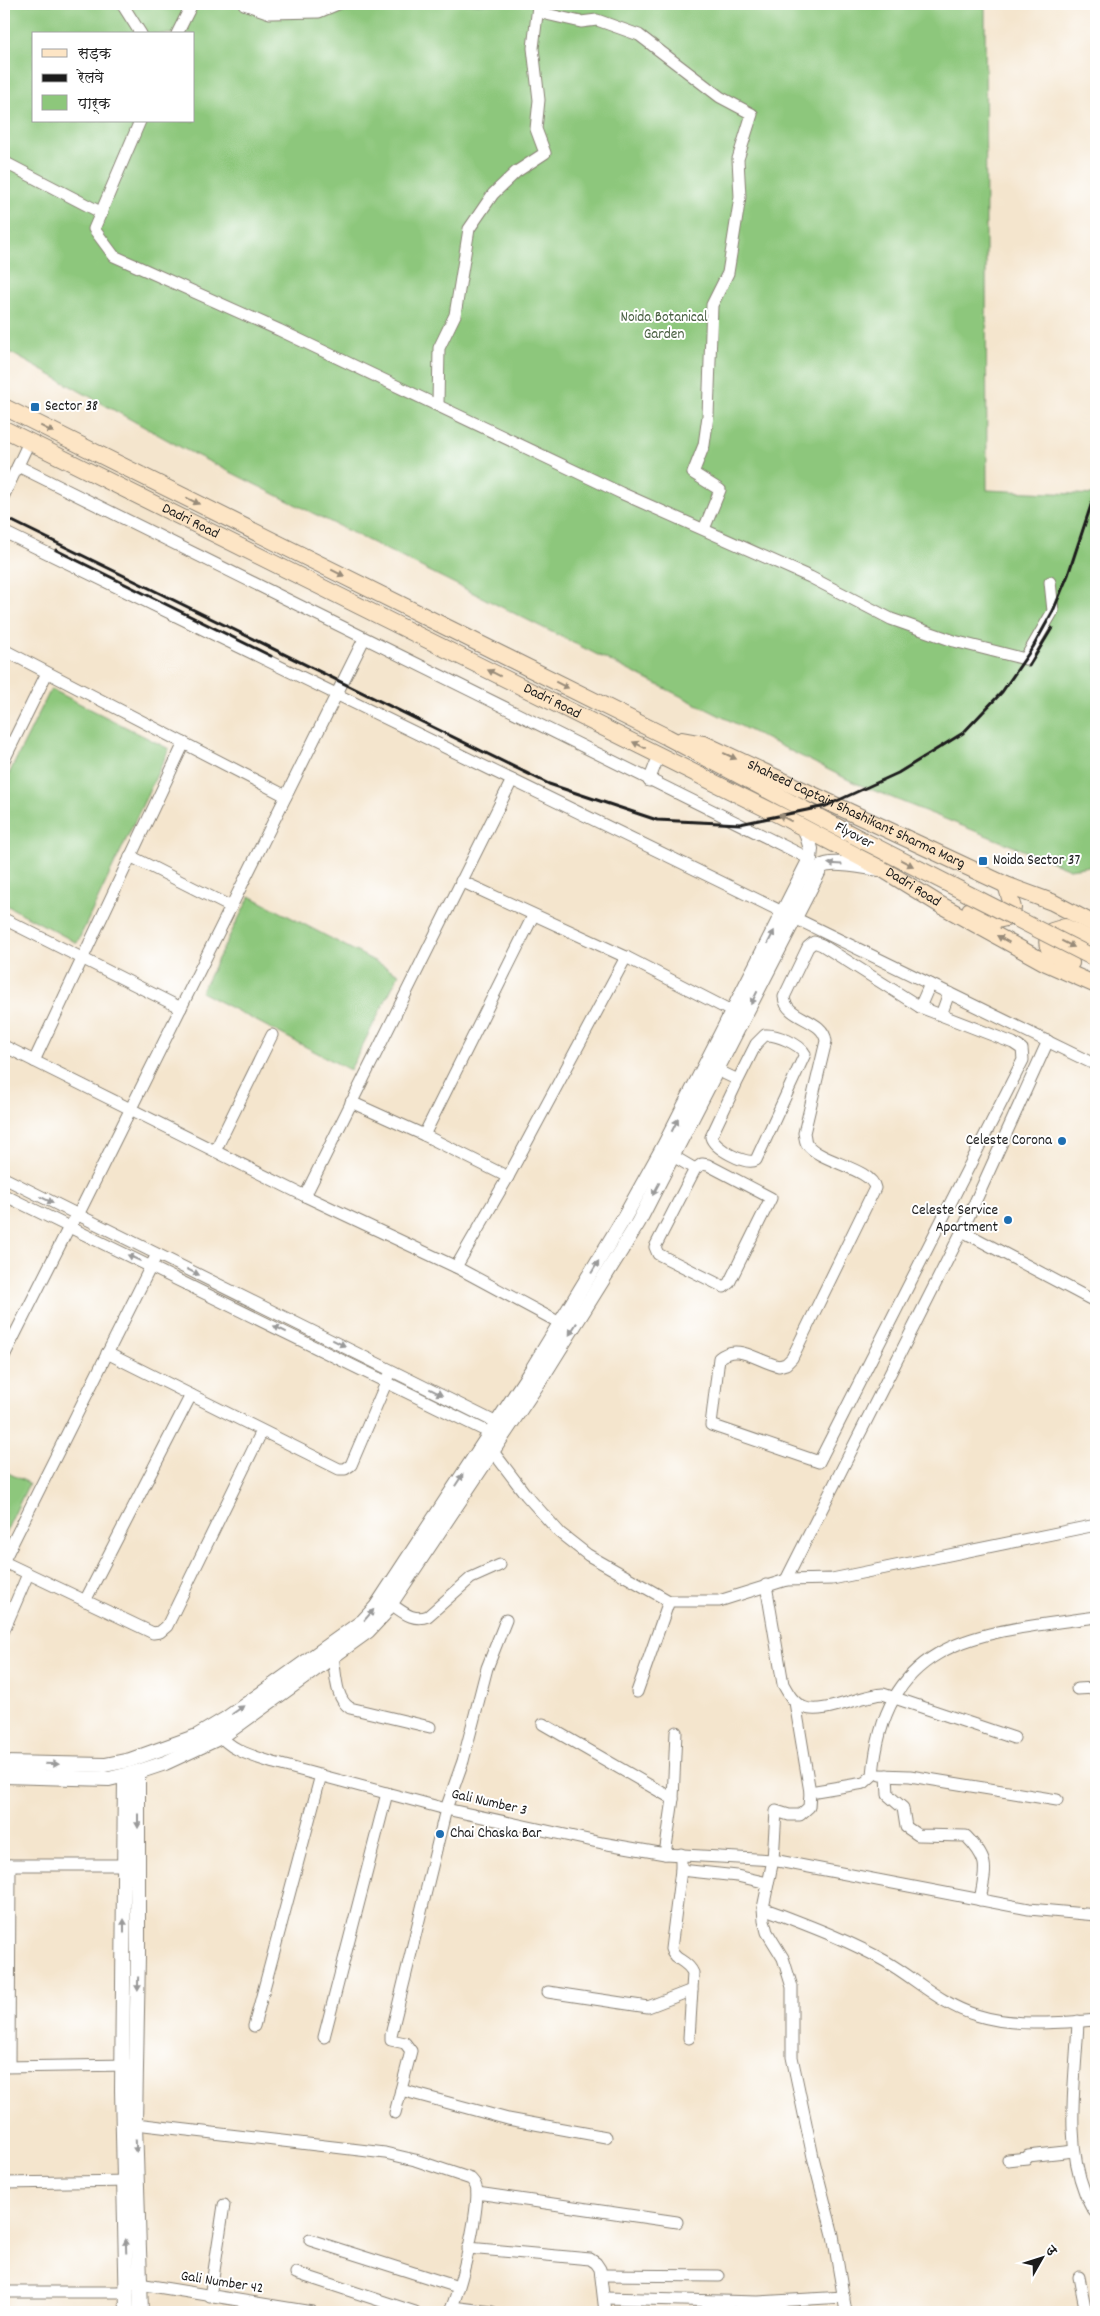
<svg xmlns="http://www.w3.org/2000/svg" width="1100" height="2316" font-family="Dekko,'Playpen Sans Deva',sans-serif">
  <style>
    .green { fill: #8dc77b; stroke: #54724c; fill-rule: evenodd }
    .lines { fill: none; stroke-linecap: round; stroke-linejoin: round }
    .minor-casing { stroke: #888074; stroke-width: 13 }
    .tertiary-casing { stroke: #888074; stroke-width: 16 }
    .secondary-casing { stroke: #888074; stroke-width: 18 }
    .minor { stroke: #fff; stroke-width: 11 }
    .tertiary { stroke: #fff; stroke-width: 14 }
    .secondary { stroke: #fde5c5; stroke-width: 16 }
    .rail { stroke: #1c1c1c; stroke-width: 3 }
    .secondary-bridge-casing { stroke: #888074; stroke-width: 18; stroke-linecap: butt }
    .secondary-bridge { stroke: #fde5c5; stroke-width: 16 }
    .oneway { fill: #988b79 }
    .oneway2 { fill: #999 }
    .poi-dot { fill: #1f6fb2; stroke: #fff; stroke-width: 2 }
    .labels { text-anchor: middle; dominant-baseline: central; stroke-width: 4; stroke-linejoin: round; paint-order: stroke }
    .park-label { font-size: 15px; fill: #496042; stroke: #fff }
    .poi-label { font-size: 15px; fill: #1c1c1c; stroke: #fff; text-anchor: start }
    .street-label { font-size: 15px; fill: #1c1c1c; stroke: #fff }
  </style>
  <rect width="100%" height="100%" fill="#fff"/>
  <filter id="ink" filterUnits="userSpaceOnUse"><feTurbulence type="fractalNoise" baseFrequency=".02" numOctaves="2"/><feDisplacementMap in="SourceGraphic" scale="10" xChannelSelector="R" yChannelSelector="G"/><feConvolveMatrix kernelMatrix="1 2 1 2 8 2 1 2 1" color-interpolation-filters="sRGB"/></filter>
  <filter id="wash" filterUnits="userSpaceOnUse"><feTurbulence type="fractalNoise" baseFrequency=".0096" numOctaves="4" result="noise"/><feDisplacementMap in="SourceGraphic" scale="20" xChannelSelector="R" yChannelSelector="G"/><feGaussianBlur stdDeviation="1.12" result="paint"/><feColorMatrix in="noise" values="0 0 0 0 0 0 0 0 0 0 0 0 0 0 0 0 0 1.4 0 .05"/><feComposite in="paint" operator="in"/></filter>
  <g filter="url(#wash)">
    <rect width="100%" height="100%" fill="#f4e5cd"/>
    <g class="green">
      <path d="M4,4H985L987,490L1096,495V865L1070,869L855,783L182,448L4,349ZM34,34H194V121H34Z"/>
      <path d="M51,689L169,749L77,943L4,904V784Z"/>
      <path d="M250,896L399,974L350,1070L201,992Z"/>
      <path d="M4,1471L29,1483L4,1536Z"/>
    </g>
  </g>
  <g filter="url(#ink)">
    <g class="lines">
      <defs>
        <g id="minor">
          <path d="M122,4L141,34"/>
          <path d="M244,4L270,13L319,12L338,4"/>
          <path d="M536,4L546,14L581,22L597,20L639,35L720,97L752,114L738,159L740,197L728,273L712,305L708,416L704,445L693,473L720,490L704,529"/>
          <path d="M177,34L192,4"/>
          <path d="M140,121L94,229L114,256L279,330L621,493L810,577L891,619L954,641L1025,659L1053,611L1050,582"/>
          <path d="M4,162L102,213"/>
          <path d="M438,404L439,348L455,315L469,229L493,194L516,172L545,153L536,129L539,100L533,48L538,6"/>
          <path d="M18,466L810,859"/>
          <path d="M4,495L29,442"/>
          <path d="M4,532L1096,1065"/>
          <path d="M4,650L286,796"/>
          <path d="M4,760L47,673"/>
          <path d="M649,781L659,755"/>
          <path d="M130,856L231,907"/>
          <path d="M461,881L626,957L739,1015"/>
          <path d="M4,919L181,1008"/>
          <path d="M814,942L822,945L920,1007L1013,1043L1022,1049L1023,1060L819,1462L711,1425L719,1358C738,1342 758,1362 779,1366L786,1364L792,1358L875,1188C871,1168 819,1162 807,1144C805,1142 805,1136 804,1133L826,1041C823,1018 786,1020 784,997L808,947Z"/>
          <path d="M920,1007L930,984"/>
          <path d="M941,1015L949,993"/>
          <path d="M4,1046L305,1196L456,1267L560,1323"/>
          <path d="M34,1061L184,743"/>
          <path d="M717,1070L738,1080L756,1044L765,1035C776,1034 800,1044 805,1054L756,1160C746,1166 714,1148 711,1137L738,1080"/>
          <path d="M351,1102L424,1135L508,1177"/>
          <path d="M424,1135L533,916"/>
          <path d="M215,1151L272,1035"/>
          <path d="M673,1156L695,1169"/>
          <path d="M702,1164L708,1165L771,1198L729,1283L724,1287L658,1254L655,1247L695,1169Z"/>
          <path d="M4,1178L497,1423"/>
          <path d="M4,1195L490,1433"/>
          <path d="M305,1196L512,780"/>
          <path d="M962,1231L1096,1302"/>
          <path d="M456,1267L508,1177L626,957"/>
          <path d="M107,1353L339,1469H345L351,1465L389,1376"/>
          <path d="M4,1356L69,1227L78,1215L364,639"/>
          <path d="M488,1445L526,1495L560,1533L588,1555L669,1601H719L786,1580L832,1579L1096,1525"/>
          <path d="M4,1560L154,1260"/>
          <path d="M4,1562L153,1633L160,1632L167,1626L262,1431"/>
          <path d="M786,1580L962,1231L1048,1041"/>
          <path d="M766,1585L783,1684C788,1693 793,1703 803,1707C821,1716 861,1695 883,1694L1014,1738"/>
          <path d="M85,1601L191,1395"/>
          <path d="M391,1604C403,1612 413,1622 428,1616L471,1578L500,1565"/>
          <path d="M4,1630L28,1574"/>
          <path d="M333,1657C336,1673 335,1699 350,1708L430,1727"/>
          <path d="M1077,1689L1096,1688"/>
          <path d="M637,1692L669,1601"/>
          <path d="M795,1702L810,1792"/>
          <path d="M543,1724L673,1799"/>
          <path d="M218,1732C228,1750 255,1757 274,1763L446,1809L602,1843L665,1854L773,1860L1029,1909L1096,1915"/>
          <path d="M880,1775L910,1776L1057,1800"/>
          <path d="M887,1775L888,1795L903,1808L906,1827L918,1835L966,1836C990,1861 986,1867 980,1900"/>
          <path d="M665,1854L673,1799L676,1732"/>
          <path d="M681,1854V1870L671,1949C674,1961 687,1959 693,1973L689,2038"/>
          <path d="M4,1865H125"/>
          <path d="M681,1870L737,1876L768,1883"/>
          <path d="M763,1908C804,1924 846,1939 885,1961C915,1978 942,2005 976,2015C1014,2027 1057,2023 1096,2020"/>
          <path d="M548,1992L648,2007L692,1990"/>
          <path d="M1078,2021C1076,2078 1064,2140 1085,2193C1088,2200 1090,2208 1096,2213"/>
          <path d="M254,2026L321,1775"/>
          <path d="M324,2037L387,1793"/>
          <path d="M9,2066L10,1865"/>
          <path d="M4,2067L129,2065"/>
          <path d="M401,2090L508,2119L606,2137"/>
          <path d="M395,2113L411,2051L405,2043L391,2040V2035L446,1809L463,1761L487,1668L506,1620"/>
          <path d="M127,2123L385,2153L415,2160L471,2179C475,2183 477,2187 477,2193C476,2224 462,2283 450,2312"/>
          <path d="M1008,2160L1027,2158L1028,2156L1074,2151"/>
          <path d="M4,2183L131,2181"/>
          <path d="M477,2193L677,2222"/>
          <path d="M310,2240L458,2287"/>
          <path d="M468,2248L590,2259L596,2263L600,2269L605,2312"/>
          <path d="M296,2273L415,2312"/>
          <path d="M601,2275L719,2276"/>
          <path d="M1079,2277L1086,2312"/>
          <path d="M133,2283L312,2312"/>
          <path d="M4,2292H128"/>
          <path d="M210,2297L224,2205"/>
          <path d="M605,2298L758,2302L844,2297"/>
          <path d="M452,2307L492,2312"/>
          <path d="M846,2312L833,2235L813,2157L792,2057V1987L783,1958L767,1932L764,1920L763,1908L773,1860L776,1811L789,1815H800L809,1807L810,1792L864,1783L873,1775C885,1634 983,1633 1096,1617"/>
        </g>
        <g id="tertiary">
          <path d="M4,1763L105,1765L130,1760L197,1736L227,1718L363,1621L376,1607L533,1368L624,1218L665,1144L810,859L811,849L805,829"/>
          <path d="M138,1772V1955L135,2124L141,2312"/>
          <path d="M4,1776L109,1779L138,1772L165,1763L221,1737L368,1631L383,1615L544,1374L638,1223L821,867C831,859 867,868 880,869"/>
          <path d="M125,1776L122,2090L127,2312"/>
        </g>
        <g id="secondary">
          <path d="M4,407L667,737L864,841"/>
          <path id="s1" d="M4,429L785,818L884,870L939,904L1046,963L1096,985"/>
          <path id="s2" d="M682,740L704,744L1006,885L1052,902L1096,925"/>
          <path d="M970,910L993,921L1006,918L1013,908L1006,885"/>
          <path d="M1071,963C1058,957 1038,948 1052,931L1065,927L1096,942"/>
        </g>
      </defs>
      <use href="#minor" class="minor-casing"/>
      <use href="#tertiary" class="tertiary-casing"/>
      <use href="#secondary" class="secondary-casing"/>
      <use href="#minor" class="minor"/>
      <use href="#tertiary" class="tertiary"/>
      <use href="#secondary" class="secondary"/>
      <g class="rail">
        <path d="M4,517L549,784L657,820L740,824L826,806L898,773L963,733L1002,692L1033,647L1053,611L1068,575L1096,490"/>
        <path d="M56,550L271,656"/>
        <path d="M1029,666L1052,628"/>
      </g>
      <defs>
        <path id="secondary-bridge" d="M864,841L1096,959"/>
      </defs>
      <use href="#secondary-bridge" class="secondary-bridge-casing"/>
      <use href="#secondary-bridge" class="secondary-bridge"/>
    </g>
    <defs><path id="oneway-solid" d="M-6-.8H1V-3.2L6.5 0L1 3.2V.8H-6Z" transform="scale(1.25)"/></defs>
    <g class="oneway">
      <use href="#oneway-solid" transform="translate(47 429) rotate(26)"/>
      <use href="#oneway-solid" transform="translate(193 501) rotate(26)"/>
      <use href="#oneway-solid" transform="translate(338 573) rotate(26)"/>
      <use href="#oneway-solid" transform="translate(494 673) rotate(-154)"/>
      <use href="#oneway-solid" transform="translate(562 685) rotate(26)"/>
      <use href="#oneway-solid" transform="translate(639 745) rotate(-154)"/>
      <use href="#oneway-solid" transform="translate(730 756) rotate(25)"/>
      <use href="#oneway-solid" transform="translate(785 818) rotate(-153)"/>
      <use href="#oneway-solid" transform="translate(907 863) rotate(27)"/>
      <use href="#oneway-solid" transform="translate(1003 939) rotate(-151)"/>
      <use href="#oneway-solid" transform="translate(1068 944) rotate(27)"/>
    </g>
    <g class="oneway2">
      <use href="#oneway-solid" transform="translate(835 864) rotate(-176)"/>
      <use href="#oneway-solid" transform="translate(771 937) rotate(-63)"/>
      <use href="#oneway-solid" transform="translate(754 998) rotate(117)"/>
      <use href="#oneway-solid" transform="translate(675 1125) rotate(-63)"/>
      <use href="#oneway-solid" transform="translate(656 1189) rotate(118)"/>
      <use href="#oneway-solid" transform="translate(47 1200) rotate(26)"/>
      <use href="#oneway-solid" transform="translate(134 1258) rotate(-155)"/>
      <use href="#oneway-solid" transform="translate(595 1267) rotate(-59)"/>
      <use href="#oneway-solid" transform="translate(193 1272) rotate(26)"/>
      <use href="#oneway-solid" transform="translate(280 1329) rotate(-154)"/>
      <use href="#oneway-solid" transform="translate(573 1329) rotate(122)"/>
      <use href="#oneway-solid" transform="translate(339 1343) rotate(26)"/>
      <use href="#oneway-solid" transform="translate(436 1392) rotate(27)"/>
      <use href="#oneway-solid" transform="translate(459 1480) rotate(-57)"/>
      <use href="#oneway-solid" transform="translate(369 1615) rotate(-49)"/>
      <use href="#oneway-solid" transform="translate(238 1710) rotate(-35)"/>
      <use href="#oneway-solid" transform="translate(52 1764) rotate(1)"/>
      <use href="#oneway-solid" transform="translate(138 1821) rotate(90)"/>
      <use href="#oneway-solid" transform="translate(124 1926) rotate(-90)"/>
      <use href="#oneway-solid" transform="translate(138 1984) rotate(91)"/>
      <use href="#oneway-solid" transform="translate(136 2146) rotate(88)"/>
      <use href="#oneway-solid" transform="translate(126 2246) rotate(-92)"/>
    </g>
  </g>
  <g class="poi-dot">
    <rect x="30" y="402" width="10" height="10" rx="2.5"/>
    <rect x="978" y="856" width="10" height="10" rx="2.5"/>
    <circle cx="1062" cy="1141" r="5"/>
    <circle cx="1008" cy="1220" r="5"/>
    <circle cx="440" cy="1834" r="5"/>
  </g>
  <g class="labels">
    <g class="park-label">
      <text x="664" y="318">Noida Botanical<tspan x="664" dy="17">Garden</tspan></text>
    </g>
    <g class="poi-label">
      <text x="45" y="407">Sector 38</text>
      <text x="993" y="861">Noida Sector 37</text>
      <text x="1052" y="1141" text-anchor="end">Celeste Corona</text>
      <text x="998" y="1211" text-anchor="end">Celeste Service<tspan x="998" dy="17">Apartment</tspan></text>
      <text x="450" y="1834">Chai Chaska Bar</text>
    </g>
    <g class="street-label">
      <text stroke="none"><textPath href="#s1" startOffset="208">Dadri Road</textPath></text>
      <text stroke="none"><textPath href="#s1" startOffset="612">Dadri Road</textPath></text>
      <text stroke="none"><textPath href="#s2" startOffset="190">Shaheed Captain Shashikant Sharma Marg</textPath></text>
      <text transform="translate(854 836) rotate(28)">Flyover</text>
      <text stroke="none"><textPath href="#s1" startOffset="1018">Dadri Road</textPath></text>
      <text transform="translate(489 1803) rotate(13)">Gali Number 3</text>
      <text transform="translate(222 2283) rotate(9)">Gali Number 42</text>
    </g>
  </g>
  <rect width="1100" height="2316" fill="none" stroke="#fff" stroke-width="20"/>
  <rect x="32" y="32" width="162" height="90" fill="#ffffff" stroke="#a4a4a4"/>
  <rect x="42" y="49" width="25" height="8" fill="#fde5c5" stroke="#a4a4a4"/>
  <text x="78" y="58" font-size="15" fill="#1c1c1c">सड़क</text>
  <rect x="42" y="74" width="25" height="8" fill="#1c1c1c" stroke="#a4a4a4"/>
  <text x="78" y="82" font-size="15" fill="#1c1c1c">रेलवे</text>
  <rect x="42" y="95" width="25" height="15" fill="#8dc77b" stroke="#a4a4a4"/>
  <text x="78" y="108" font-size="15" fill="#1c1c1c">पार्क</text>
  <g transform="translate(1042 2258) rotate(51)" stroke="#ffffff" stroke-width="4" paint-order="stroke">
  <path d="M0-4L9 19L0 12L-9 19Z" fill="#1c1c1c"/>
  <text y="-8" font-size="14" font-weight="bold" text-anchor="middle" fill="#1c1c1c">उ</text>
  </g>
</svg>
